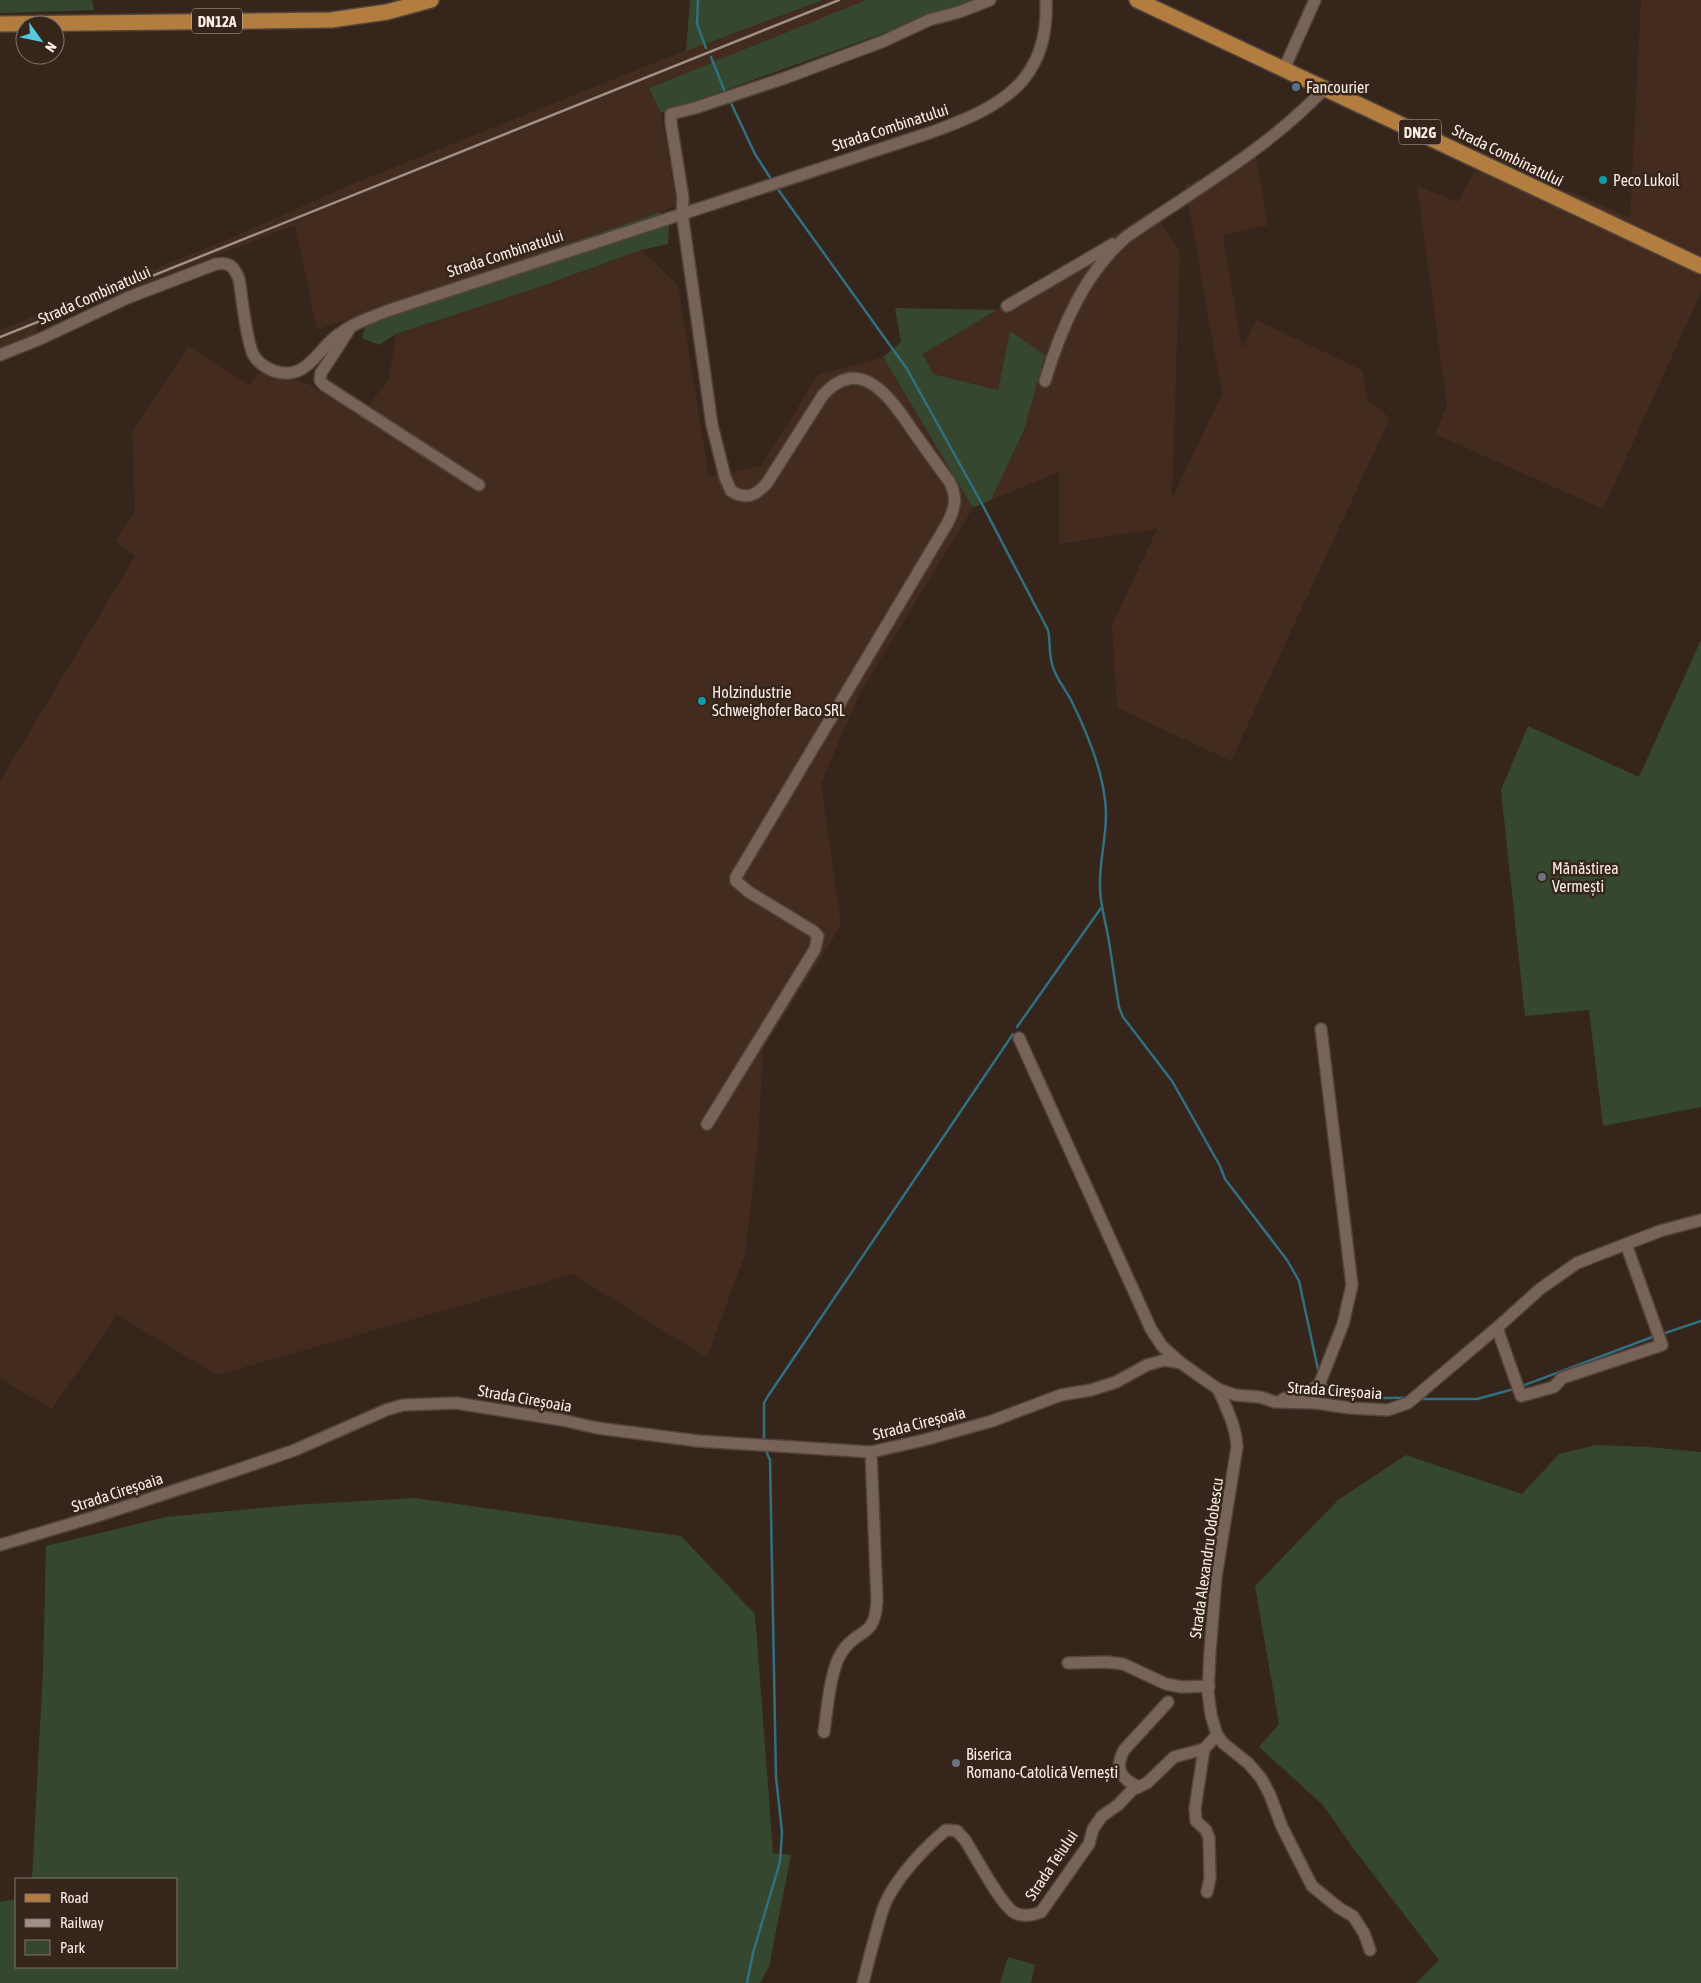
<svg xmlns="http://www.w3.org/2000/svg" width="1701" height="1983" font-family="'Asap Condensed',sans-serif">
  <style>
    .built { fill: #432b1e }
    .green { fill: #36472f }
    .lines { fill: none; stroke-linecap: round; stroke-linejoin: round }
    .stream { stroke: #307080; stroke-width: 2.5 }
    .minor-casing { stroke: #52443b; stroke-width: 14 }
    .major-casing { stroke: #52443b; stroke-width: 18 }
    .minor { stroke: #786358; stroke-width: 11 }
    .major { stroke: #b27d3e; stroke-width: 15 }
    .rail { stroke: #9f9089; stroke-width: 2.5 }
    .service-dot { fill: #5c6f8a; stroke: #36251b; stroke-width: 2 }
    .culture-dot { fill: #0f9aa8; stroke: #36251b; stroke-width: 2 }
    .worship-dot { fill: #6b7280; stroke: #36251b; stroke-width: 2 }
    .labels { text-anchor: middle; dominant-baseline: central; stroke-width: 5; stroke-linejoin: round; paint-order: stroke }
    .shield { fill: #36251b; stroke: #beb1aa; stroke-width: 1 }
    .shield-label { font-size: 15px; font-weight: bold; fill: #f9ede7 }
    .poi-label { font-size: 16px; fill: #f9ede7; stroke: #36251b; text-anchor: start }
    .street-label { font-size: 16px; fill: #f9ede7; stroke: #36251b }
  </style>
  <rect width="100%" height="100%" fill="#36251b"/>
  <g class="built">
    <path d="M823,0H866L649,88L661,113L677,206L317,330L295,225L36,326L42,343L0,360V330L229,239L350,185L666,58Z"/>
    <path d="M1641,0H1701V292L1603,509L1435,434L1447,406L1417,186L1458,202L1475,170L1561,205L1568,190L1630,218Z"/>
    <path d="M1256,155L1268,225L1223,235L1242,348L1257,320L1362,370L1367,399L1390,418L1231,761L1117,708L1112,625L1157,529L1059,544V472L991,500L1024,430L1010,331L998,390L933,374L923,354L997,310L1152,210L1180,252L1172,498L1222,394L1185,185Z"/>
    <path d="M641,250L678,286L709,477L761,466L818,375L883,357L973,508L860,693L821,783L841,926L763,1049L758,1143L745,1254L707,1358L573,1274L217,1375L117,1315L52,1409L0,1379V781L135,556L115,541L135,512L132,432L189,346L250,385L258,373L307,383L359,417L389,379L396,334L539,287Z"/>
  </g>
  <g class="green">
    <path d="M0,0H92L94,10L0,13Z"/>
    <path d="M690,0H823L686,51Z"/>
    <path d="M866,0H976L661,113L649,88Z"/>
    <path d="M660,212L669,227L668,244L641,250L539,287L396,334L379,345L362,338L366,324L363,314Z"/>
    <path d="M895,308L997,310L923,354L933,374L998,390L1010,331L1045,355L1024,430L991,500L973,508L883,357L901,342Z"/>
    <path d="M1701,640V1107L1603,1126L1589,1010L1525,1016L1501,790L1528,726L1639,777Z"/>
    <path d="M1596,1445L1649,1447L1701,1452V1983H1416L1439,1960L1353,1848L1323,1805L1259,1747L1279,1724L1255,1586L1338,1500L1406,1455L1522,1494L1559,1454Z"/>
    <path d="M415,1498L681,1536L755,1614L773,1853L791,1855L769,1967L760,1983H0V1902L16,1899V1967H176V1879H32L43,1670L46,1546L166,1517L293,1505Z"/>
    <path d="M1008,1957L1035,1965L1031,1983H1000Z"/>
  </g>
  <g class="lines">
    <g class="stream">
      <path d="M698,0L697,24L706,48"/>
      <path d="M711,57L725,92"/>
      <path d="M730,101L755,154L771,179"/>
      <path d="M777,188L907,369L982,504L1048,630C1051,644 1048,657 1054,670C1058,681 1066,690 1071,700C1086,730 1101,766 1105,800C1109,829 1099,858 1100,887C1100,904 1105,919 1108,936C1112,959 1115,983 1119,1007L1123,1017L1172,1081L1220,1166L1225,1179L1287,1260L1299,1281L1319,1374"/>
      <path d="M1017,1027L1101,908"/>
      <path d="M1662,1334L1701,1321"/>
      <path d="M1325,1383C1338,1402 1385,1397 1406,1398"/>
      <path d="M1522,1386L1655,1336"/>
      <path d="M1421,1399H1477L1514,1389"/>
      <path d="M764,1442V1403L768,1396L1013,1034"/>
      <path d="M747,1983L753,1953L780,1862L782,1832L776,1777L770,1460L766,1451"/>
    </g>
    <defs>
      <g id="minor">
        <path d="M1284,69L1315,0"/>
        <path d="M1007,306L1113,244"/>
        <path d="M349,330L321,373L320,380L324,385L479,485"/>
        <path d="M0,355L40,339L127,298L216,264C229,262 234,266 239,279C242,297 246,339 253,354C257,362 266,368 274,371C307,382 317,349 339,334C353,323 370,318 387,311L932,132C999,108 1050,82 1046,0"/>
        <path d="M1045,381C1061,328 1084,274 1126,237C1194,190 1268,149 1325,88"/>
        <path d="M1019,1038L1151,1329L1162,1346L1180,1362"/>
        <path d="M707,1124L815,949L818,936L813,931L749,892L736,881V877L947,524C955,509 958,497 949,481C937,465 925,448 913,431C892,400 861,353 823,395L767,483C756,496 746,500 731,491L725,477L712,425L682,213L683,198L671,123V114L695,108L785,78L884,41L929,20L959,12L990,0"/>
        <path d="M1497,1328L1521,1396L1554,1387L1562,1378L1662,1345L1626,1244"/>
        <path d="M1218,1389C1226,1407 1236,1426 1237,1447L1216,1577L1210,1652L1208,1692L1211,1715L1217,1735L1223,1743L1248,1763L1261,1778L1270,1795L1282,1827L1312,1886L1339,1908L1353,1916L1364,1933L1370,1950"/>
        <path d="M1283,1399L1311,1390L1319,1385L1343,1324L1352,1285L1321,1029"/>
        <path d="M0,1545L97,1516L234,1471L295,1450L386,1410L403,1405L456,1403L562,1420L597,1428L698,1441L871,1452L924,1440L992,1421L1061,1395L1091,1390L1116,1382L1147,1365L1165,1360L1181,1363L1218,1389L1235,1395L1260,1397L1275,1402L1316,1403L1350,1408L1388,1410L1408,1403L1499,1326L1540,1289L1577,1263L1660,1231L1701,1220"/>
        <path d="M1068,1663L1107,1662L1123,1664L1166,1684L1182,1687L1209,1686"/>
        <path d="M824,1732C827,1711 830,1669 842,1652C858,1627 875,1640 877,1600L871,1452"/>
        <path d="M1204,1749L1195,1809L1196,1821L1206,1830L1209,1838L1210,1878L1207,1892"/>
        <path d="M1139,1787C1121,1779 1114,1769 1124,1750L1168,1702"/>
        <path d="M863,1983C869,1959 875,1935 882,1912C891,1883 923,1849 946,1830L957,1831L965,1840C975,1855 1001,1906 1015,1913C1023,1917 1033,1915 1041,1912L1089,1844L1093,1829L1102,1816L1118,1805L1132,1790L1147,1783L1174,1757L1204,1749L1217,1735"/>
      </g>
      <g id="major">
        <path d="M1137,0L1701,266"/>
        <path d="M0,24L331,20L387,12L431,0"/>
      </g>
    </defs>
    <use href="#minor" class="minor-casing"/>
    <use href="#major" class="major-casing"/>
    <use href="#minor" class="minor"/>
    <use href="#major" class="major"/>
    <path class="rail" d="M0,337L839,0"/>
  </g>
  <circle class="service-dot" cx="1296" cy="87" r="5"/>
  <g class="culture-dot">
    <circle cx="1603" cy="180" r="5"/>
    <circle cx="702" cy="701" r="5"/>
  </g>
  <g class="worship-dot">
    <circle cx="1542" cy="877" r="5"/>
    <circle cx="956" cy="1763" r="5"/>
  </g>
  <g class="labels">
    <g class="shield">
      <rect x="192" y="8.5" width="50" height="25" rx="4"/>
      <rect x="1399" y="119.5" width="42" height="25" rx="4"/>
    </g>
    <g class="shield-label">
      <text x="217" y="21">DN12A</text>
      <text x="1420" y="132">DN2G</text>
    </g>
    <g class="poi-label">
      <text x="1306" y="87">Fancourier</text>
      <text x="1613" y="180">Peco Lukoil</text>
      <text x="712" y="692">Holzindustrie<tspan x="712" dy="18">Schweighofer Baco SRL</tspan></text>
      <text x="1552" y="868">Mănăstirea<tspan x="1552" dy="18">Vermești</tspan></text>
      <text x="966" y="1754">Biserica<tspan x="966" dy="18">Romano-Catolică Vernești</tspan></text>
    </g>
    <g class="street-label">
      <text transform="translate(890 127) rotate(-18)">Strada Combinatului</text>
      <text transform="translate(1508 155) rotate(26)">Strada Combinatului</text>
      <text transform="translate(505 253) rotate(-18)">Strada Combinatului</text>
      <text transform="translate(94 295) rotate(-24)">Strada Combinatului</text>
      <text transform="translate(1335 1390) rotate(4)">Strada Cireșoaia</text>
      <text transform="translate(525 1398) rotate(10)">Strada Cireșoaia</text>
      <text transform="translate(919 1423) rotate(-14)">Strada Cireșoaia</text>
      <text transform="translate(117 1492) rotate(-18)">Strada Cireșoaia</text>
      <text transform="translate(1206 1558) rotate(-82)">Strada Alexandru Odobescu</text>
      <text transform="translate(1051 1865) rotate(-56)">Strada Teiului</text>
    </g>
  </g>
  <rect x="15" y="1878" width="162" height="90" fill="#36251b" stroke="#84756d"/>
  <rect x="25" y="1894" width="25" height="8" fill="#b27d3e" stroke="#84756d"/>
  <text x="60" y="1903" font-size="15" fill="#f9ede7">Road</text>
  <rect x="25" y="1919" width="25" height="8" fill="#9f9089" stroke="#84756d"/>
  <text x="60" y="1928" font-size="15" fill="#f9ede7">Railway</text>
  <rect x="25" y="1940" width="25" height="15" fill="#36472f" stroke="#84756d"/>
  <text x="60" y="1953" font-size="15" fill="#f9ede7">Park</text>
  <g transform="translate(40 40) rotate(123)"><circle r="24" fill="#36251b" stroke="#84756d"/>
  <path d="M0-4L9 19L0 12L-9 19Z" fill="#56c9e0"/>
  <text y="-8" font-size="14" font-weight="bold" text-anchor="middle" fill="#f9ede7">N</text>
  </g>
</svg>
